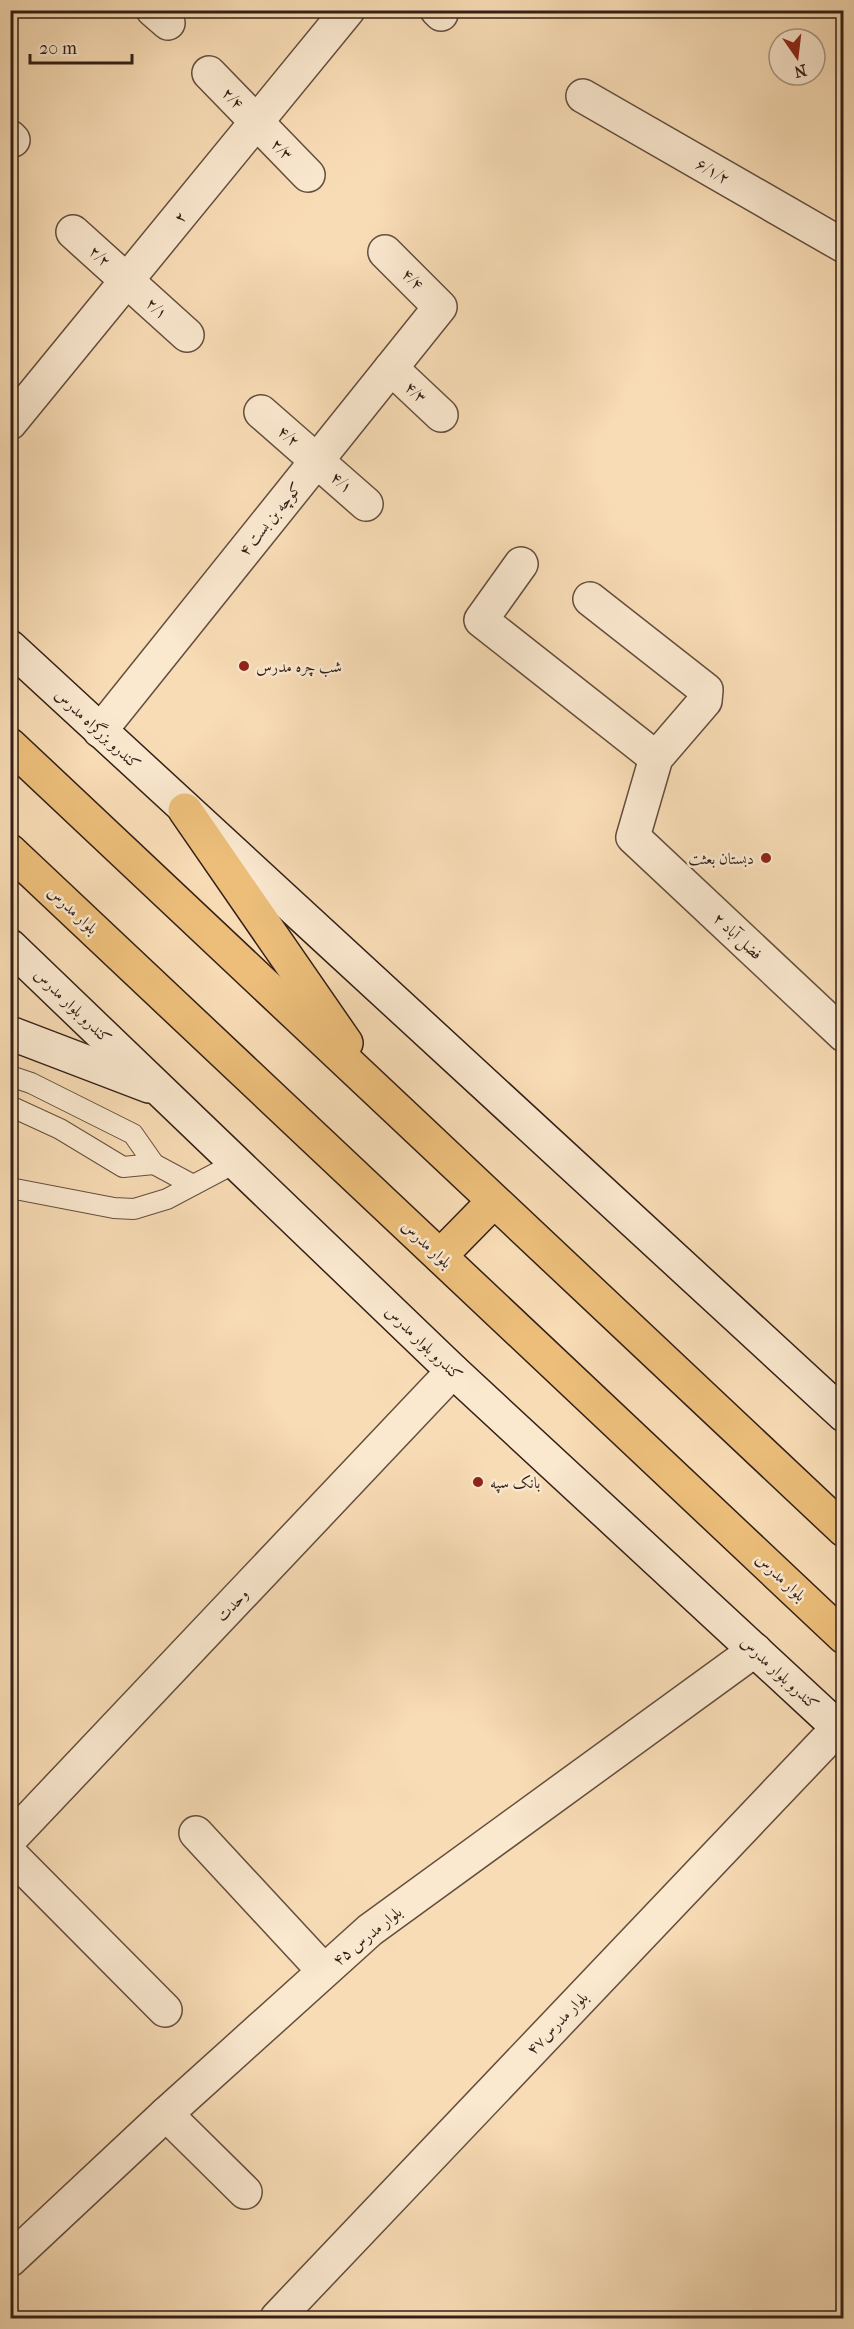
<svg xmlns="http://www.w3.org/2000/svg" width="854" height="2329" font-family="'IM FELL French Canon',Amiri,serif">
  <style>
    .lines { fill: none; stroke-linecap: round; stroke-linejoin: round }
    .lane-casing { stroke: #644e3e; stroke-width: 22 }
    .street-casing { stroke: #644e3e; stroke-width: 36 }
    .secondary-casing { stroke: #331f17; stroke-width: 36 }
    .primary-casing { stroke: #331f17; stroke-width: 36 }
    .lane { stroke: #fae8cf; stroke-width: 20 }
    .street { stroke: #fae8cf; stroke-width: 33 }
    .secondary { stroke: #fae8cf; stroke-width: 33 }
    .primary { stroke: #ecbe7a; stroke-width: 33 }
    .poi-dot { fill: #8f2418; stroke: #fae8cf; stroke-width: 2 }
    .labels { text-anchor: middle; dominant-baseline: central; stroke-width: 5; stroke-linejoin: round; paint-order: stroke }
    .street-label { font-size: 16px; fill: #331f17; stroke: #fae8cf }
    .poi-label { font-size: 16px; fill: #331f17; stroke: #fae8cf; text-anchor: start }
  </style>
  <rect width="100%" height="100%" fill="#f8dcb5"/>
  <filter id="stains"><feTurbulence type="fractalNoise" baseFrequency=".00333" numOctaves="4"/><feColorMatrix values="0 0 0 0 .2 0 0 0 0 .09 0 0 0 0 .02 0 0 0 .5 -.17"/></filter>
  <radialGradient id="worn" r=".72"><stop offset=".6" stop-color="#630" stop-opacity="0"/><stop offset="1" stop-color="#630" stop-opacity=".3"/></radialGradient>
  <g class="lines">
    <defs>
      <g id="lane">
        <path d="M10,1076L31,1083L133,1134L154,1164L193,1185"/>
        <path d="M10,1106L60,1129L123,1167L154,1164"/>
        <path d="M10,1188L114,1208L134,1209L167,1199L237,1162"/>
      </g>
      <g id="street">
        <path d="M153,10L168,23"/>
        <path d="M437,10L441,14"/>
        <path d="M209,73L308,175"/>
        <path d="M583,96L844,246"/>
        <path d="M10,137L13,140"/>
        <path d="M73,232L187,335"/>
        <path d="M391,368L441,415"/>
        <path d="M261,412L366,504"/>
        <path d="M10,423L348,10"/>
        <path d="M521,564L481,620L656,758"/>
        <path d="M590,599L706,690L705,701L656,758L633,837L844,1035"/>
        <path d="M100,731L440,307L385,252"/>
        <path d="M196,1833L324,1971"/>
        <path d="M10,1839L453,1371"/>
        <path d="M10,1854L165,2010"/>
        <path d="M166,2114L245,2192"/>
        <path d="M10,2260L166,2114L370,1930L755,1650"/>
        <path d="M277,2318L838,1728"/>
      </g>
      <g id="secondary">
        <path d="M10,647L844,1415"/>
        <path d="M10,946L453,1371L844,1733"/>
        <path d="M10,1033L149,1086"/>
      </g>
      <g id="primary">
        <path d="M10,745L844,1530"/>
        <path d="M185,810L346,1043"/>
        <path d="M10,851L844,1637"/>
        <path d="M440,1256L494,1201"/>
      </g>
    </defs>
    <use href="#lane" class="lane-casing"/>
    <use href="#street" class="street-casing"/>
    <use href="#secondary" class="secondary-casing"/>
    <use href="#primary" class="primary-casing"/>
    <use href="#lane" class="lane"/>
    <use href="#street" class="street"/>
    <use href="#secondary" class="secondary"/>
    <use href="#primary" class="primary"/>
  </g>
  <g class="poi-dot">
    <circle cx="244" cy="666" r="6"/>
    <circle cx="766" cy="858" r="6"/>
    <circle cx="478" cy="1482" r="6"/>
  </g>
  <g class="labels">
    <g class="street-label">
      <text transform="translate(233 98) rotate(46)">۲/۴</text>
      <text transform="translate(282 149) rotate(46)">۲/۳</text>
      <text transform="translate(713 171) rotate(30)">۶/۱/۲</text>
      <text transform="translate(180 217) rotate(-51)">۲</text>
      <text transform="translate(100 256) rotate(42)">۲/۲</text>
      <text transform="translate(413 279) rotate(45)">۴/۴</text>
      <text transform="translate(157 308) rotate(42)">۲/۱</text>
      <text transform="translate(416 392) rotate(43)">۴/۳</text>
      <text transform="translate(289 436) rotate(41)">۴/۲</text>
      <text transform="translate(342 482) rotate(41)">۴/۱</text>
      <text transform="translate(270 519) rotate(-51)">کوچه بن بست ۴</text>
      <text transform="translate(98 729) rotate(43)">کندرو بزرگراه مدرس</text>
      <text transform="translate(73 910) rotate(43)">بلوار مدرس</text>
      <text transform="translate(738 936) rotate(43)">فضل آباد ۲</text>
      <text transform="translate(73 1006) rotate(44)">کندرو بلوار مدرس</text>
      <text transform="translate(427 1244) rotate(43)">بلوار مدرس</text>
      <text transform="translate(424 1343) rotate(44)">کندرو بلوار مدرس</text>
      <text transform="translate(781 1577) rotate(43)">بلوار مدرس</text>
      <text transform="translate(232 1605) rotate(-47)">وحدت</text>
      <text transform="translate(780 1673) rotate(43)">کندرو بلوار مدرس</text>
      <text transform="translate(367 1936) rotate(-39)">۴۵ بلوار مدرس</text>
      <text transform="translate(557 2023) rotate(-46)">بلوار مدرس۴۷</text>
    </g>
    <g class="poi-label">
      <text x="256" y="666">شب چره مدرس</text>
      <text x="754" y="858" text-anchor="end">دبستان بعثت</text>
      <text x="490" y="1482">بانک سپه</text>
    </g>
  </g>
  <rect width="854" height="2329" fill="none" stroke="#f8dcb5" stroke-width="36"/>
  <rect x="12" y="12" width="830" height="2305" fill="none" stroke="#331f17" stroke-width="3"/>
  <rect x="18" y="18" width="818" height="2293" fill="none" stroke="#331f17" stroke-width="1.5"/>
  <g transform="translate(797 57) rotate(166)"><circle r="28" fill="#fae8cf" stroke="#aa9885" stroke-width="1.5"/>
  <path d="M0-4.5L10 22L0 15L-10 22Z" fill="#8f2418"/>
  <text y="-9" font-size="16" font-weight="bold" text-anchor="middle" fill="#331f17">N</text>
  </g>
  <path d="M30 54v9h102v-9" fill="none" stroke="#331f17" stroke-width="3"/>
  <text x="39" y="54" font-size="18" fill="#331f17" stroke="#fae8cf" stroke-width="4.5" paint-order="stroke">20 m</text>
  <rect width="100%" height="100%" filter="url(#stains)"/>
  <rect width="100%" height="100%" fill="url(#worn)"/>
</svg>
